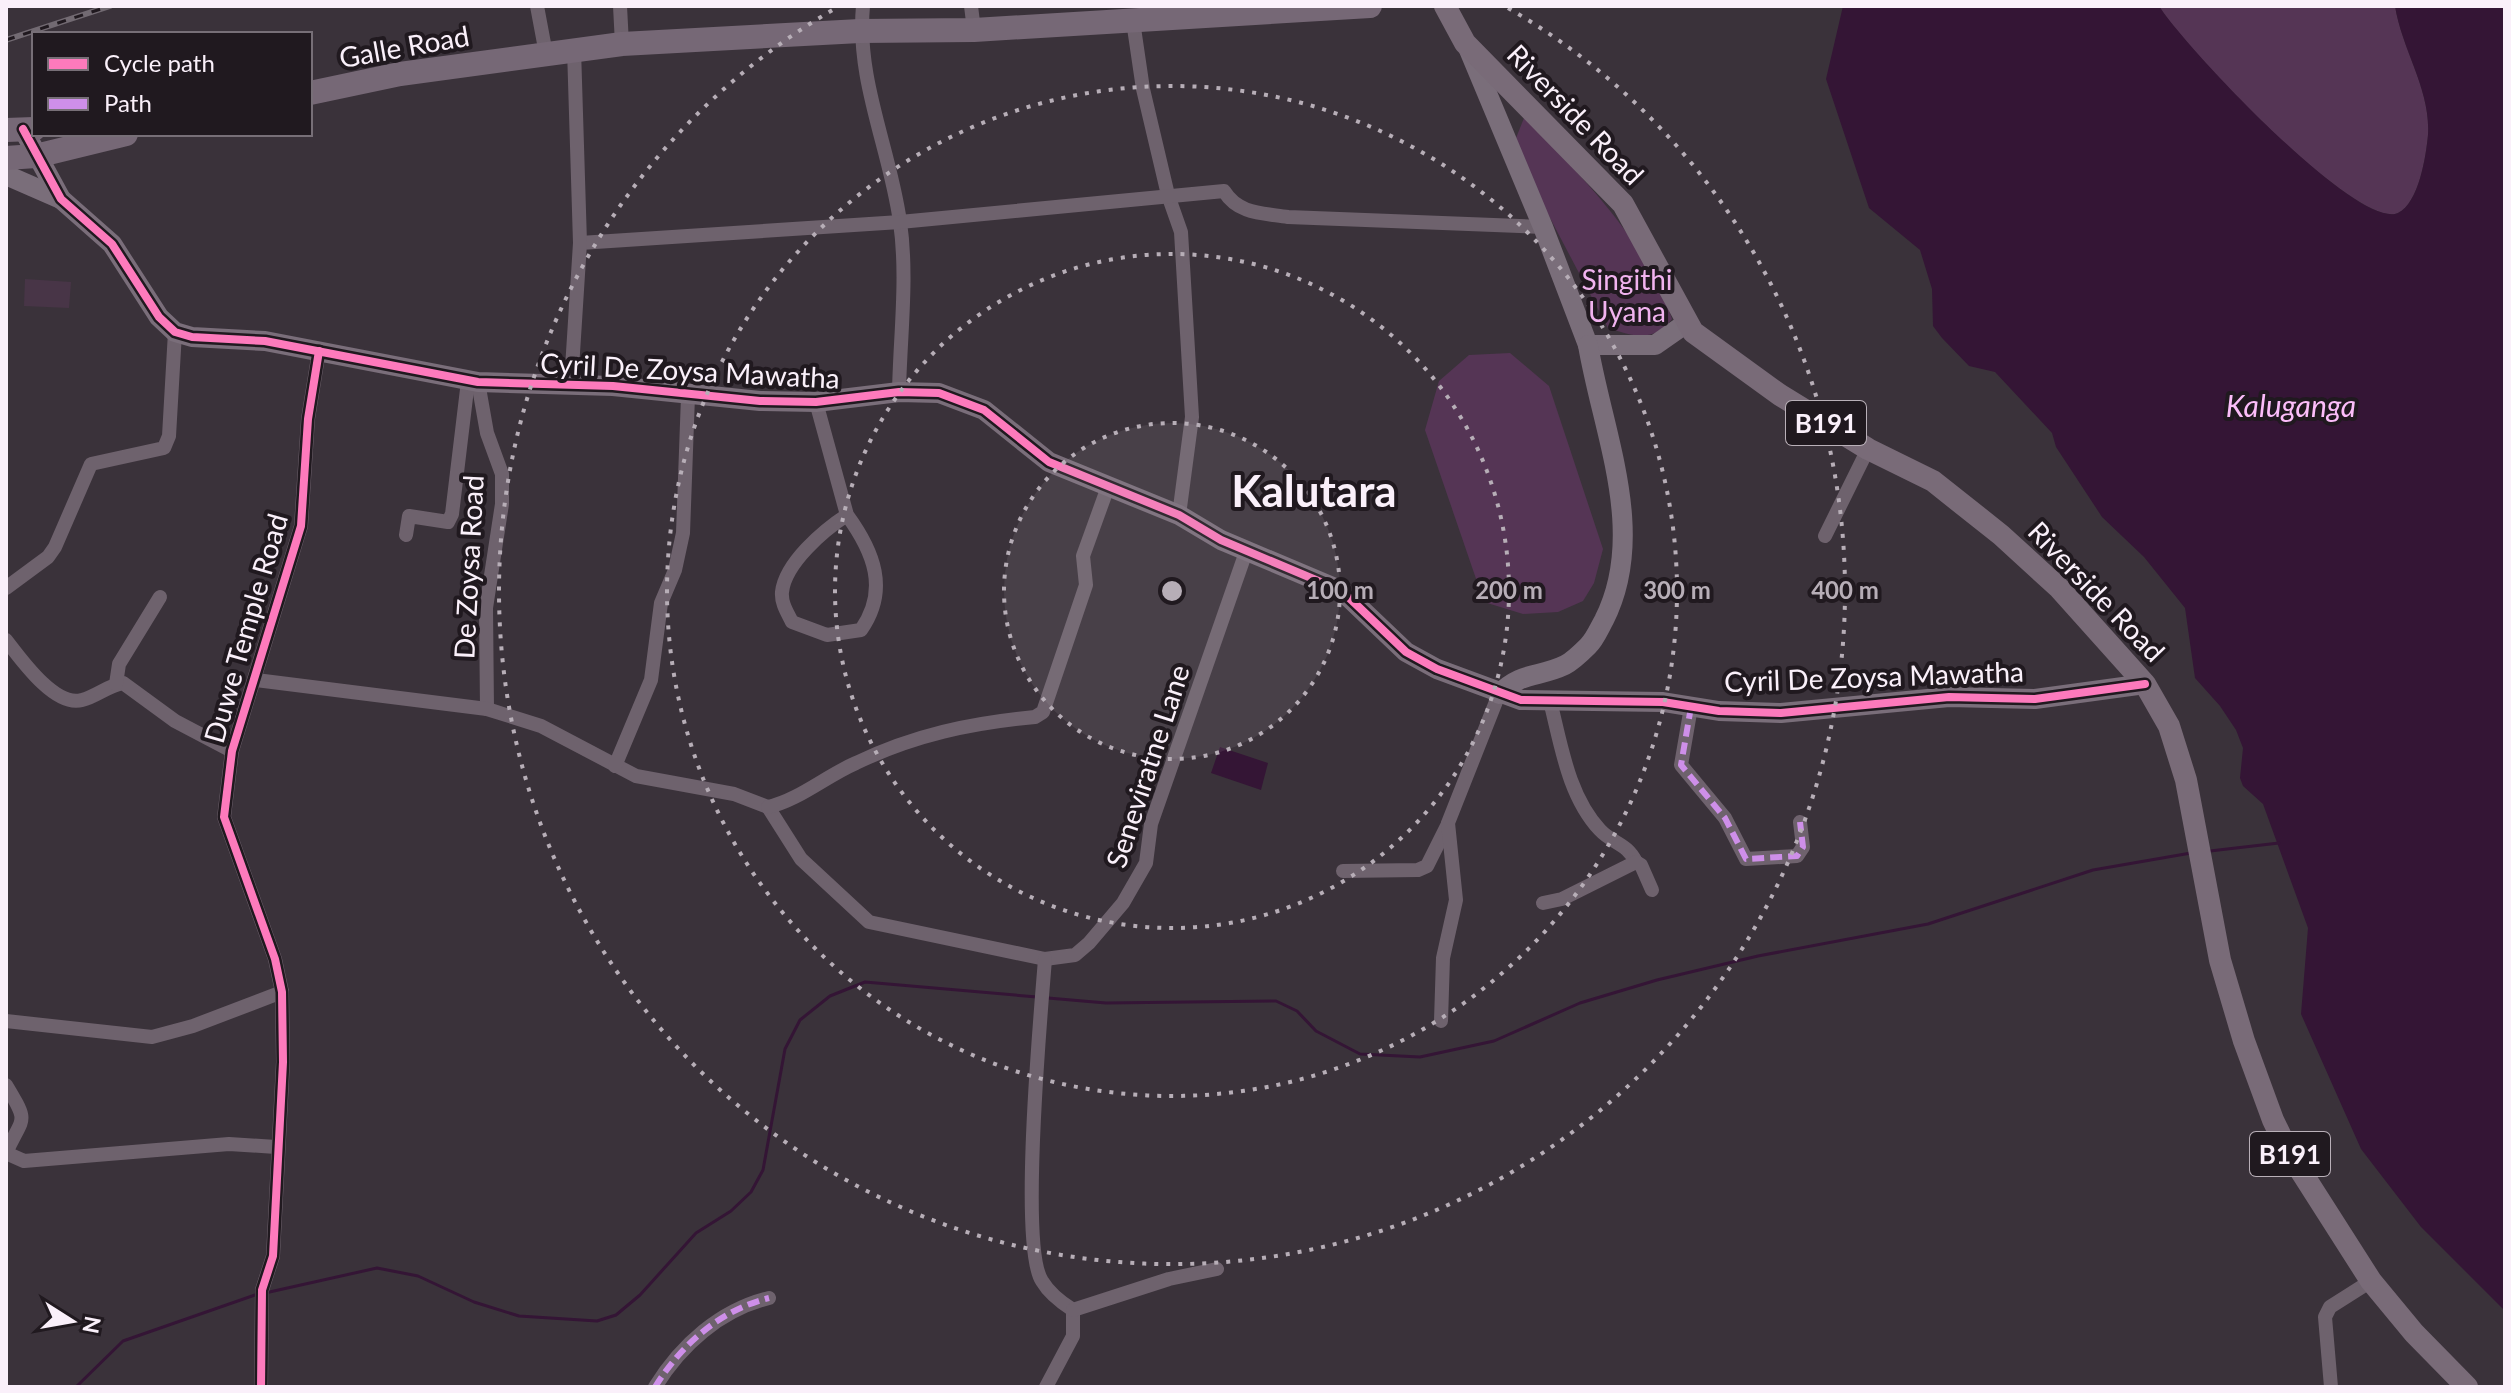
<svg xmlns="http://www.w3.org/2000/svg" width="2511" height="1393" font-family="Lato,sans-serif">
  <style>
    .built { fill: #483547 }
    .green { fill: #553555 }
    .water { fill: #341535 }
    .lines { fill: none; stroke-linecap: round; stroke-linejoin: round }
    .stream { stroke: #341535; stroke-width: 3 }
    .street { stroke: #6e626d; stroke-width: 14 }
    .secondary { stroke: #7a6e7a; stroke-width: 20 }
    .primary { stroke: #796b78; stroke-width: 22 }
    .highway { stroke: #766876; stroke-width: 24 }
    .rail-casing { stroke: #726a72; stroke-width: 6 }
    .rail { stroke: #20191f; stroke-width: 3; stroke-dasharray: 9; stroke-linecap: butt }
    .quiet { stroke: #ce8fe9; stroke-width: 6; stroke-dasharray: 12 6; stroke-linecap: butt }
    .cycleway-casing { stroke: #20191f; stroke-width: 13 }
    .cycleway { stroke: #fd7abc; stroke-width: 8 }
    .ring { fill: none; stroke: #b7aeb7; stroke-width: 4; stroke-dasharray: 4 8 }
    .labels { text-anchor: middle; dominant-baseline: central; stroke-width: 8; stroke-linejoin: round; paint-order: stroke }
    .shield { fill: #20191f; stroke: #b9b0b8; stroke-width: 2 }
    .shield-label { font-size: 26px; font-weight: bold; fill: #faf0fa }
    .street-label { font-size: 28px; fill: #faf0fa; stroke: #20191f }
    .park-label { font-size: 28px; fill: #f1b3ef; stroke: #20191f }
    .water-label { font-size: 30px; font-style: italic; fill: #fbbdf9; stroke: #20191f }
    .town-label { font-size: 44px; font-weight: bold; fill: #faf0fa; stroke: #20191f }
    .centre { fill: #b7aeb7; stroke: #20191f; stroke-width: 4 }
    .ring-label { font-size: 24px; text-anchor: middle; font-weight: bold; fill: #b7aeb7; stroke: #20191f; stroke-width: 8; stroke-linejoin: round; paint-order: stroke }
  </style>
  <rect width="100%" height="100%" fill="#3a323a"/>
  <path class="built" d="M25,279L71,282L69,308L24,306Z"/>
  <g class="green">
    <path d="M2159,6H2395C2402,50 2431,90 2428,135C2426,156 2419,203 2398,213C2357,231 2182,44 2159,6Z"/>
    <path d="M1524,118C1584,178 1643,237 1672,319C1654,343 1632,336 1608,328L1540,199L1516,138Z"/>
    <path d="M1510,353L1549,386L1603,549L1594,583L1583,601L1558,612L1523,614L1484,602L1425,430L1439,381L1469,355Z"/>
  </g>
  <g class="water">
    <path d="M1843,6H2159C2182,43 2357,231 2398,213C2419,203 2426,156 2428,135C2431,90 2402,50 2395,6H2505V1311L2421,1227L2361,1149L2301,1014L2308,928L2263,804L2243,786L2240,778L2243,748L2236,730L2220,706L2195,678L2185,608L2144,557L2102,517L2056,447L2052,433L1995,372L1969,366L1942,338L1933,326L1932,289L1920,250L1869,208L1826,79Z"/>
    <path d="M1220,747L1268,763L1261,790L1211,773Z"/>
  </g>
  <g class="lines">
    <g class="stream">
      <path d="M2210,851L2279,843"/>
      <path d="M1048,998L1106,1003L1276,1001L1297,1011L1316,1031L1360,1054L1420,1057L1494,1041L1580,1003L1657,980L1758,956L1928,924L2093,870L2191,853"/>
      <path d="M265,1293L377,1268L418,1276L474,1302L519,1316L597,1321L616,1315L640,1295L696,1233L731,1211L751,1192L763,1170L785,1049L800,1020L830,996L865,982L1037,997"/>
      <path d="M76,1387L123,1341L258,1294"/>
    </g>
    <g class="street">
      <path d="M537,6L546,54"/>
      <path d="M620,6L622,44"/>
      <path d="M863,6C856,80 890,149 900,222C908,277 900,337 899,392"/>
      <path d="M971,6L974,30"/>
      <path d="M1133,21L1143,89L1168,195L1181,232L1192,417L1179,515"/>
      <path d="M580,243L900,222L1224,191C1238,214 1262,213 1288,217L1543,227"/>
      <path d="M478,382L487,433L502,474V504L486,608L487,709"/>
      <path d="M571,384L580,243L574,49"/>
      <path d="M816,402L847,515C824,530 785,563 782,592C781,603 787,612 792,622L827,635L861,630C889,590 874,552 847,515"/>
      <path d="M406,535L409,516L448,522L452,514L468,381"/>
      <path d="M1825,536L1868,449"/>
      <path d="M6,588L48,557L55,547L91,464L164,448L169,436L175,332"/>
      <path d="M6,640C20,658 55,708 82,700C97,696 107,686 123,683L175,721L232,751"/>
      <path d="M256,680L487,709L541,726L636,776L734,794L768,807"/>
      <path d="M116,684L119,664L160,597"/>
      <path d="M1550,701C1561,744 1568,796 1600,830C1613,844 1627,843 1636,862"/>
      <path d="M1691,707L1681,765L1725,818L1746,859L1797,856L1803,847L1800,822"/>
      <path d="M615,766L651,680L661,603L675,570L683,533L688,396"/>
      <path d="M768,807L801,859L869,922L1045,959L1075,955L1089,943L1123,903L1146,863L1151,824L1247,549"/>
      <path d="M768,807C799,800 826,776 856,763C914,735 971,723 1035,717L1043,712L1086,585L1083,556L1109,484"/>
      <path d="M1343,871L1418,870L1427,866L1448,824"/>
      <path d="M1543,903L1562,899L1636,862L1641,865L1652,890"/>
      <path d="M1045,959C1041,1012 1019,1246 1042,1281C1049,1293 1062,1303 1073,1310V1336L1046,1387"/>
      <path d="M6,1021L152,1037L193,1026L282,992"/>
      <path d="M1441,1021L1443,958L1456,900L1448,823L1499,694"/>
      <path d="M6,1085C30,1125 23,1115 6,1153L24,1161L229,1144L276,1147"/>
      <path d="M1073,1310L1169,1279L1217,1269"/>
      <path d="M261,1387L262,1290L273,1256L283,1062L282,992L275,959L224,817L232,751L301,526L308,419L319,351"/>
      <path d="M655,1387C681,1345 720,1310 769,1298"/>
      <path d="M2331,1387L2325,1317L2330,1307L2371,1281"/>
    </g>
    <g class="secondary">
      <path d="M1469,50L1543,227L1588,345H1655L1688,322"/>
      <path d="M23,129L61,199L112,244L159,317L175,332L192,337L265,341L478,382L613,386L760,401L816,402L899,392L939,393L984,410L1049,462L1179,515L1221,540L1342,591L1406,652L1437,669L1521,700L1663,702L1719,711L1781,713L1949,697L2035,699L2145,684"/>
      <path d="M6,175L61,199"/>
      <path d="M1499,694C1522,671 1538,678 1565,665C1573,661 1582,652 1588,646C1595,639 1599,629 1604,620C1648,533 1603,434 1588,345"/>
    </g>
    <path class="primary" d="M1445,6L1465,43L1623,204L1693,332L1780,395L1868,449L1933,481L2001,535L2059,588L2145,684L2169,726L2186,780L2220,960L2244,1041L2273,1120L2288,1151L2371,1281L2414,1333L2467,1387"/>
    <g class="highway">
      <path d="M310,93L400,74L622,44L860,31L974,30L1370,6"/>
      <path d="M6,130L34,129"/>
      <path d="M6,158L36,156L126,134"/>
    </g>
    <defs>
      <path id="rail" d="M6,40L110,6"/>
    </defs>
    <use href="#rail" class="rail-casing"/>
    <use href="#rail" class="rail"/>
    <g class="quiet">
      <path d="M1691,707L1681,765L1725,818L1746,859L1797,856L1803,847L1800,822"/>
      <path d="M655,1387C681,1345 720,1310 769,1298"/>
    </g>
    <defs>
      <g id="cycleway">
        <path d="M23,129L61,199L112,244L159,317L175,332L192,337L265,341L478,382L613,386L760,401L816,402L899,392L939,393L984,410L1049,462L1179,515L1221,540L1342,591L1406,652L1437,669L1521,700L1663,702L1719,711L1781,713L1949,697L2035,699L2145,684"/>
        <path d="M261,1387L262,1290L273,1256L283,1062L282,992L275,959L224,817L232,751L301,526L308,419L319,351"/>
      </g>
    </defs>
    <use href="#cycleway" class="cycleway-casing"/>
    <use href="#cycleway" class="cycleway"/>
  </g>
  <circle cx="1172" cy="591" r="168" fill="#b7aeb7" fill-opacity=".12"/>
  <g class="ring">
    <circle cx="1172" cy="591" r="168"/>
    <circle cx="1172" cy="591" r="337"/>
    <circle cx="1172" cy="591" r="505"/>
    <path d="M1508 8A673 673 0 1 1 836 8"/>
  </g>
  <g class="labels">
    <g class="shield">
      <rect x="1786" y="401" width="80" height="44" rx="6"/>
      <rect x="2250" y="1132" width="80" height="44" rx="6"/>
    </g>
    <g class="shield-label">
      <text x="1826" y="423">B191</text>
      <text x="2290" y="1154">B191</text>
    </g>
    <g class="street-label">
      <text transform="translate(404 46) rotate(-10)">Galle Road</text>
      <text transform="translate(1576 114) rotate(46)">Riverside Road</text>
      <text transform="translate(690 370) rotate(3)">Cyril De Zoysa Mawatha</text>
      <text transform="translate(468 567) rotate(-87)">De Zoysa Road</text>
      <text transform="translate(2097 591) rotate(46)">Riverside Road</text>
      <text transform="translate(245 628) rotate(-74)">Duwe Temple Road</text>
      <text transform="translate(1874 676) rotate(-2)">Cyril De Zoysa Mawatha</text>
      <text transform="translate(1147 766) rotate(-72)">Seneviratne Lane</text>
    </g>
    <g class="park-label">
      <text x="1627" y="279">Singithi<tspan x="1627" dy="32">Uyana</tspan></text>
    </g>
    <g class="water-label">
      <text x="2291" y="405">Kaluganga</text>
    </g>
    <g class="town-label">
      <text x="1314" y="490">Kalutara</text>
    </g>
  </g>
  <circle cx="1172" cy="591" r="12" class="centre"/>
  <g class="ring-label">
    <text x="1340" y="599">100 m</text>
    <text x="1509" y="599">200 m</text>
    <text x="1677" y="599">300 m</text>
    <text x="1845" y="599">400 m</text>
  </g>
  <rect width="2511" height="1393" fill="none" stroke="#faf0fa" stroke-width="16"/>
  <rect x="32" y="32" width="280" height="104" fill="#20191f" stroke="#776f77" stroke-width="2"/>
  <rect x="48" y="58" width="40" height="12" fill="#fd7abc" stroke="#776f77" stroke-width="2"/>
  <text x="104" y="72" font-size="24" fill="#faf0fa">Cycle path</text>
  <rect x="48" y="98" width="40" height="12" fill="#ce8fe9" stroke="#776f77" stroke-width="2"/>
  <text x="104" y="112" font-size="24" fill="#faf0fa">Path</text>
  <g transform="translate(72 1321) rotate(101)" stroke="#20191f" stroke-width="6" paint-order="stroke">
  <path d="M0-6L14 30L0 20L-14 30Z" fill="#faf0fa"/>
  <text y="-12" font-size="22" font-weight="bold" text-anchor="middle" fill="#faf0fa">N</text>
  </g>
</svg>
